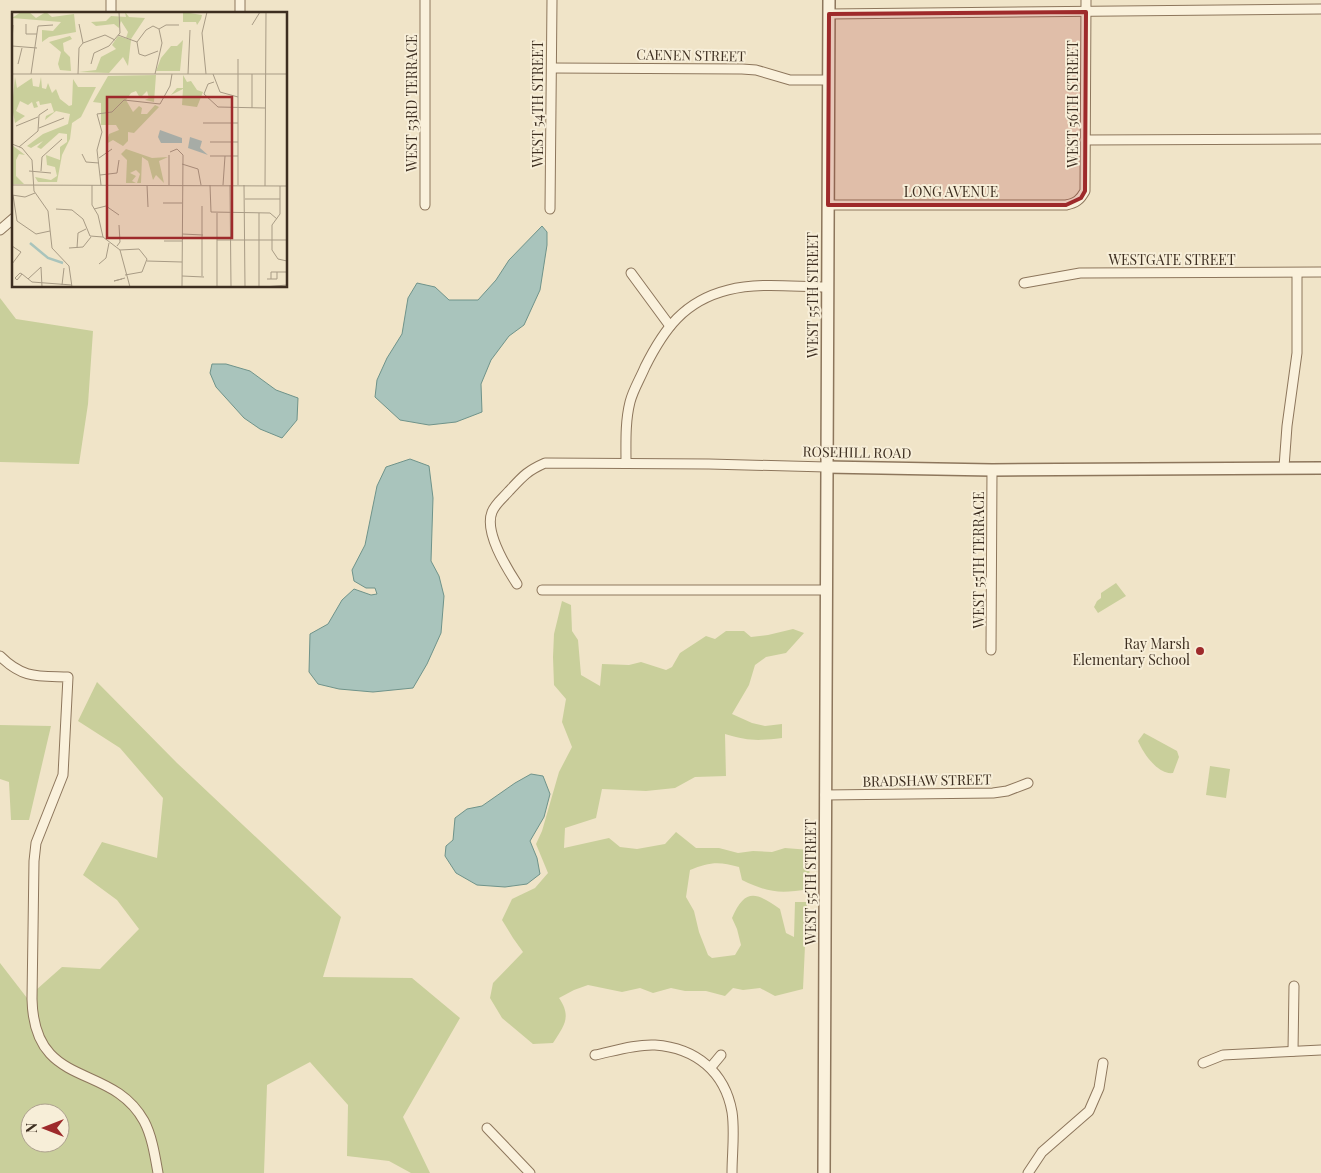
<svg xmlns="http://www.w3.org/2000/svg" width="1321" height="1173" font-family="'Playfair Display',serif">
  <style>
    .green { fill: #c9cf9b; fill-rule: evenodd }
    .water { fill: #a9c4bc; stroke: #6f938a }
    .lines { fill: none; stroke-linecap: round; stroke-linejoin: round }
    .minor-casing { stroke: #8d765c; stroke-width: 11 }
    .tertiary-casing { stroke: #8d765c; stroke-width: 14 }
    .minor { stroke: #faf1dc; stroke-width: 9 }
    .tertiary { stroke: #faf1dc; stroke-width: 11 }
    .marked { fill: #9e2a2b; fill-opacity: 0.2; stroke: #9e2a2b; stroke-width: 4; stroke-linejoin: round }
    .poi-dot { fill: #9e2a2b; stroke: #f7eed8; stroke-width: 2 }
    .labels { text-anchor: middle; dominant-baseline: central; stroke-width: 4; stroke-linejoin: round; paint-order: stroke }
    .street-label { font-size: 14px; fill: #3d2e20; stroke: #f7eed8 }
    .poi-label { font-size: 14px; fill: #3d2e20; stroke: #f7eed8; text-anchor: end }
    .inset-river { fill: none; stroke: #a9c4bc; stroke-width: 2.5 }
    .inset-road { fill: none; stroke: #a89b85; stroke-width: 1 }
    .view { fill: #9e2a2b; fill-opacity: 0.15; stroke: #9e2a2b; stroke-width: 2.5 }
    .inset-edge { fill: none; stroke: #3d2e20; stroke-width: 2.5 }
  </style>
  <rect width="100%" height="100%" fill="#f0e4c8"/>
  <g class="green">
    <path d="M0,298L16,319L93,331L88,404L79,464L0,462Z"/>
    <path d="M1116,583L1126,596L1098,613L1094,607L1097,601L1101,598V593Z"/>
    <path d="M562,601L571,605L572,631L578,640L581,675L600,686L602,664L629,665L641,662L666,670L672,667L680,653L706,636L715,639L726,631H744L751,637L768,635L793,629L804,633L786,653L766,657L755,665L749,685L732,714L752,723L765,726L782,724V738C757,741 749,741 725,734L726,776L695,777L675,788L646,791L602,789L596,818L565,828L564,848L609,838L620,847L637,849L665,844L676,832L696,848H719L738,853L753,851L772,852L785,848L810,850L809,889C780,894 769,893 742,880L739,867C719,861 709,862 690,870L686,897L694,911L699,932L708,955L712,958L735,955L741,945L737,929L732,918C745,888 756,892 780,909L786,933L794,937L795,902H807L803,989L775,996L760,988L743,990L733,988L725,996L706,991H685L671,988L653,993L640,988L622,992L588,985L574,990L559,998C572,1017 564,1026 553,1043L533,1044L502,1018L490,998L493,983L523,952L513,938L502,920L512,899L535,888L548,873L536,844L542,831L559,772L572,747L562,722L566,699L554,685L553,657L554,634Z"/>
    <path d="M97,682L177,763L341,917L323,977L412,978L460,1018L403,1117L430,1173H411L389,1161L347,1156L348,1105L310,1062L267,1085L264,1173H0V963L27,998L62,967L100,969L139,929L117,900L83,875L102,842L157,858L163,798L120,748L78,721ZM30,1113H60V1143H30Z"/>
    <path d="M0,725L51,726L29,820H11L9,782L0,779Z"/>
    <path d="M1144,733L1177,751L1179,757L1173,773C1158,775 1143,753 1138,741Z"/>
    <path d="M1210,766L1230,769L1226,798L1206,795Z"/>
  </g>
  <g class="water">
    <path d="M542,226L547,232V245L540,290L524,325L509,336L491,360L481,384L482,412L456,422L429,425L400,420L375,397L377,380L387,358L402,334L408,298L417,283L435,287L449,300H478L496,280L509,260Z"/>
    <path d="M212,364H226L250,371L276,390L298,398L297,420L282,438L260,429L244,418L216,387L210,373Z"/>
    <path d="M410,459L429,466L433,498L431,561L439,576L444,596L441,633L427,664L413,688L373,692L339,689L318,684L309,672L310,634L328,624L342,600L354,589L371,595L377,594L375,588H366L354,581L352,570L365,545L377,486L386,467Z"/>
    <path d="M531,774L543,776L550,794L544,817L530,841L537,858L540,874L527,884L505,887L477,885L456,873L445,856L446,846L453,840L455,818L467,809L482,806L515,783Z"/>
  </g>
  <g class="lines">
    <defs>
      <g id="minor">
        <path d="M111,0V14"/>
        <path d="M240,14V0"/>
        <path d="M829,14L1321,9"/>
        <path d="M552,68L742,69L756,70L790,80H828"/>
        <path d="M1085,140L1321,139"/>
        <path d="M425,205V0"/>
        <path d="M828,205H1066C1076,203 1080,200 1085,191L1086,0"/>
        <path d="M550,209L552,0"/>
        <path d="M0,230L14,218"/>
        <path d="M631,273L670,326"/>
        <path d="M1024,283L1080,273L1321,272"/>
        <path d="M626,463C626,443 625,422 630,402C633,390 640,379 645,367C664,329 684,301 728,290C759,282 795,287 827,287"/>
        <path d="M1284,467L1287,426L1297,353V273"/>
        <path d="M517,584C506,567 484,532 492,512C495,504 503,498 509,491C523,476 527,471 545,463L709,464L826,467"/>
        <path d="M542,590H826"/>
        <path d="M991,650L992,470"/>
        <path d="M0,656C23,679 38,676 68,677L63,775L36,843L34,861L32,999C34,1091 111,1061 144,1121C152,1136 155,1156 158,1173"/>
        <path d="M825,795L993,793L1007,791L1028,783"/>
        <path d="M1293,1051L1294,986"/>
        <path d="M595,1055C614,1051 636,1044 655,1045C696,1048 725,1072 732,1112C735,1132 732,1153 732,1173"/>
        <path d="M1203,1063L1223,1055L1321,1050"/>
        <path d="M711,1067L721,1055"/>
        <path d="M487,1128L530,1173"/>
        <path d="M1028,1173L1042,1152L1089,1111L1099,1088L1103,1063"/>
      </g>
      <g id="tertiary">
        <path d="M826,467L992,470L1321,468"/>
        <path d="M824,1173L829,0"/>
      </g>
    </defs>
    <use href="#minor" class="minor-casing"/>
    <use href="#tertiary" class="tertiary-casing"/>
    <use href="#minor" class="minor"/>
    <use href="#tertiary" class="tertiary"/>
  </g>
  <path class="marked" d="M1086,12L1085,191L1081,198L1066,205H828L829,14Z"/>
  <circle class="poi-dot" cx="1200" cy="651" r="5"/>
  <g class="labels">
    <g class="street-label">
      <text transform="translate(691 55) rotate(1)">CAENEN STREET</text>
      <text transform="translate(411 103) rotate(-90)">WEST 53RD TERRACE</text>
      <text transform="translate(537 104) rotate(-90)">WEST 54TH STREET</text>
      <text transform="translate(1072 104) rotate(-90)">WEST 56TH STREET</text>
      <text x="951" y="191">LONG AVENUE</text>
      <text x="1172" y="259">WESTGATE STREET</text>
      <text transform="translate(812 295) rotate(-90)">WEST 55TH STREET</text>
      <text transform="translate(857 452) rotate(1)">ROSEHILL ROAD</text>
      <text transform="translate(978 560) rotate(-90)">WEST 55TH TERRACE</text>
      <text transform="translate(927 780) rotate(-1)">BRADSHAW STREET</text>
      <text transform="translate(810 882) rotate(-90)">WEST 55TH STREET</text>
    </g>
    <g class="poi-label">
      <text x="1190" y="643">Ray Marsh<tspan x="1190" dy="16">Elementary School</tspan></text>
    </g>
  </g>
  <g transform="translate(12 12)">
    <rect width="275" height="275" fill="#f0e4c8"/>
    <path d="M9,0H17L24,6L34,0L40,5L62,2L64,20L37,25L30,30V18L41,19L49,10L0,6ZM113,0L117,5L133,6L119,27L114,26L116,20L109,9L107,16L102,12L84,14L79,10L94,9L99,4L114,5ZM171,0L190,3L189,7L185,13L184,10H171ZM58,24L60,27L51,31L52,39L58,45L59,59L48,58L46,52L49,40L37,30ZM106,24L119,28L116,54L111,45L97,61L67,60L84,58L89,45L104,37L100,33ZM171,28L168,59H144L149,46L159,34H165ZM144,63L142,90L133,88L137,86L135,79L128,86L124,79L119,81L114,88L121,100L127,94L130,96L129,102H135L143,93L147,95L122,121L116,120V129L111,134L101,128L94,132L97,122L107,118L104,113H89V91L81,90L96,64ZM171,63L175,70L179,69L185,78L191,80L185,95L170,93L171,77L159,83L165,76H171ZM3,65L5,76L20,66L21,74L27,75L29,65L30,76L34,77L36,71L40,81L44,77L48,87L57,94L60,93L61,67L66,75H84L69,105L60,111L58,127L50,143L45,170H26L23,165L39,168L45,164L43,155L35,153L34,143L48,148V135L55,130V122L47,121L29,137L25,135L31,129L19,136L15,134L31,122L56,112L58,102L44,99L33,108L34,104L42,100L39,91L28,93L27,89L24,90L26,95L22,96L20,90L16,93L8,89L4,99L13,104L3,111L0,95ZM0,133L13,143L7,142L4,148V164L12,172H0ZM114,137L140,146L156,145L147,149L152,171L144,163L141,168L136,149L130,145L129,171H125L128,162L124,158L118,161L124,164L120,169L124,171H114L115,148L109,142Z" fill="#c9cf9b"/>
    <path d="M148,118L170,126V131H149L146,125ZM178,125L190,129L188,136L196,143L176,136Z" fill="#a9c4bc"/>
    <path class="inset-river" d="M18,231L36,246L51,251"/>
    <path class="inset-road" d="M14,12V22H25M67,12L71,31M240,13L248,0M147,17L154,13H167M106,23L125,30M0,29L1,13M71,31L93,23L103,28M0,34L25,36M127,42L125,30L134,18L141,14L147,17M127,42L133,44L146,39M6,52L10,36M79,52L82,41L97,34L108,21L107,0M0,62H275M19,62L26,14L41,13M66,62L67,36L71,31M143,62L150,31L147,17M176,62L178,18M194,62L190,21L195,0M201,62L208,80L226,85M202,70L196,72L192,82L206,95L253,96M240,96V62M191,111H226M4,114L26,105M27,116L52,106M198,130H226M0,132L10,136L20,148L22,179L36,199L40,236L57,254L60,275M7,135L26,119L27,103L36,97M158,140L165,137L171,143L170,275M70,142L74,150L87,151M198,144H226M87,146L100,137M170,152L186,157L189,173M17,159L39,161M29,159L30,145L50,127M88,163L105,161L107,148M0,173L275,174M80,173V193L86,203L91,225L108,238L118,275M89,173L85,138L90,120L85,102L100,100L112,88L148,92L158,74L160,62M135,173L136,195M157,173V143M198,173L199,200L258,201L265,207M211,173L213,144M218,173L219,275M226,173V47M232,173L233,275M253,174L254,0M268,174V202L260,213V238L266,247L275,249M0,183L13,185L23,181M1,183L5,209L24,222L38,219M233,187H268M151,191H170M190,194V264M44,197L60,198L71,207L78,224L91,225M82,197L94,194L107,203M205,201V275M247,201V275M170,222L191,223M205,228H275M152,229H170M0,234L9,240L0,252M105,234L108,230L107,213M57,236L71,235L79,225M65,236L66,221L74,217M108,238L127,237L135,247L130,260L113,263M135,249L170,250M87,252L94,246L97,231M8,261L10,262L5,268L3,266ZM10,262L20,270L60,273M170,264L192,265M16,267L29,255L30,275M110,267L102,269L113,266M255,267H265V260M259,267V260H275M50,273L52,256M252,275L275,273"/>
    <path class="view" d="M95,85H220V226H95Z"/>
    <rect width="275" height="275" class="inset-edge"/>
  </g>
  <g transform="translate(45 1128) rotate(270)"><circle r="24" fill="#f7eed8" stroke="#ada18e"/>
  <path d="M0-4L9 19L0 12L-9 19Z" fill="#9e2a2b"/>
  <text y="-8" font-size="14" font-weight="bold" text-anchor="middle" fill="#3d2e20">N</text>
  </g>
</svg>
